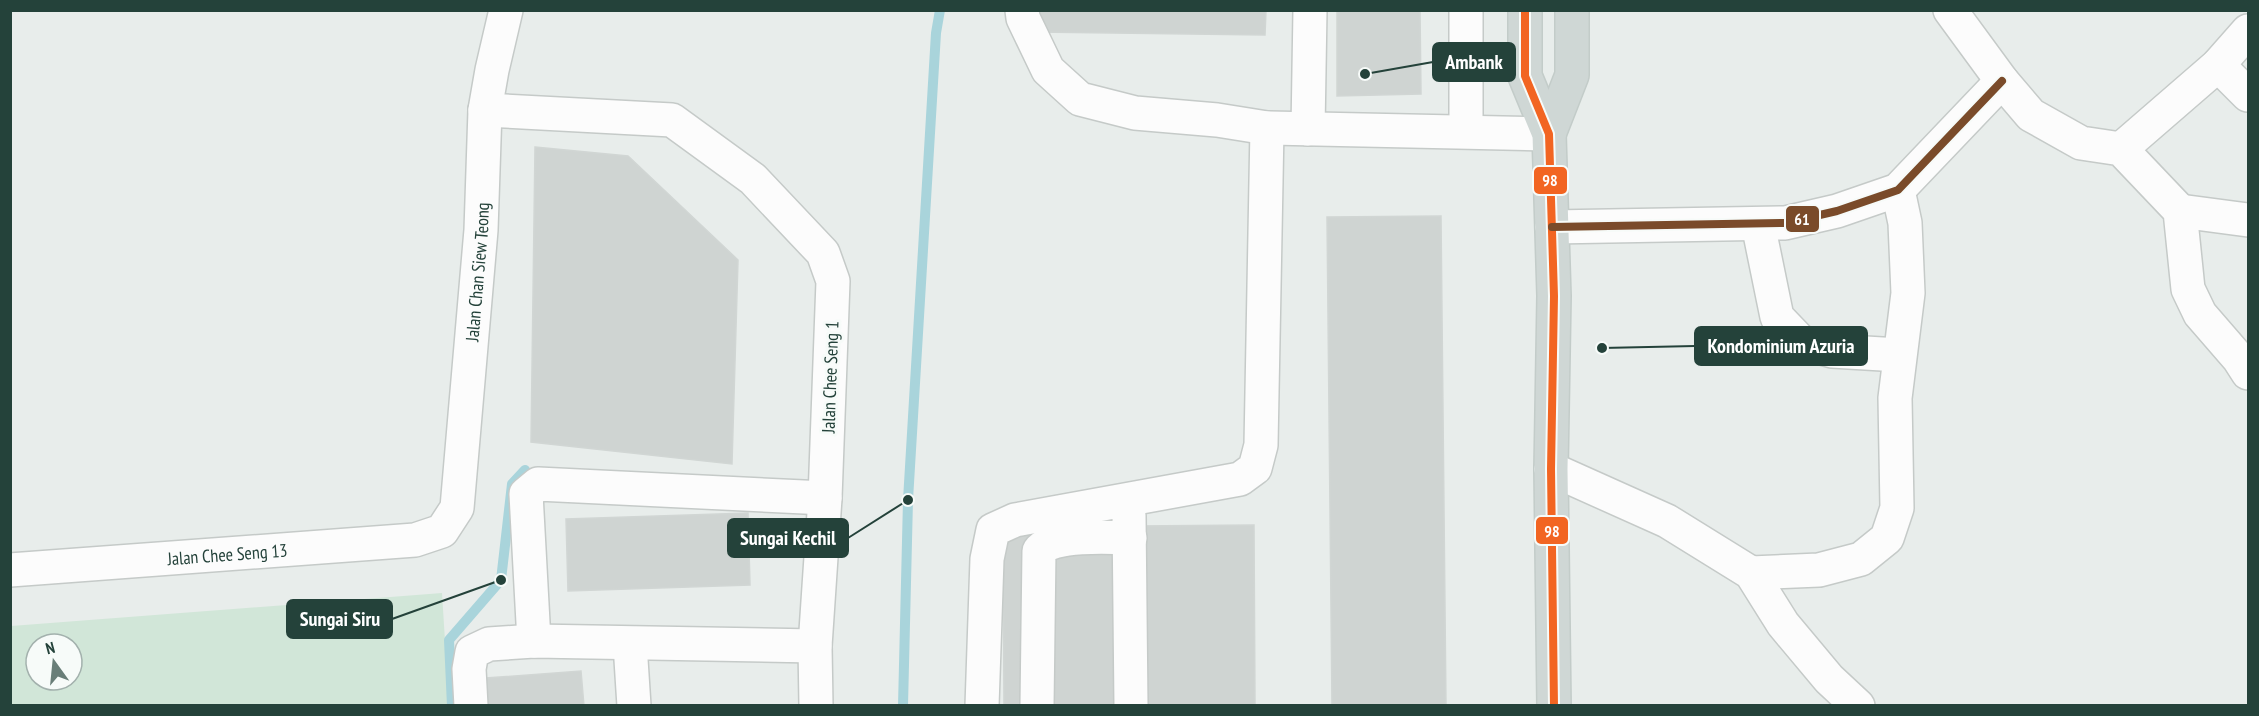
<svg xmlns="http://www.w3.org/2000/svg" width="2259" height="716" font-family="'PT Sans Narrow',sans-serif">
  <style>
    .green { fill: #d1e6d8; fill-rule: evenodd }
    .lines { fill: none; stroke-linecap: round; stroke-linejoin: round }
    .stream { stroke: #a9d4db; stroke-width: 10 }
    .building { fill: #cfd4d2; stroke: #d1d6d4; stroke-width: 1.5 }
    .minor-casing { stroke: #c5cac8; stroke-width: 36 }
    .major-casing { stroke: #c3ccc9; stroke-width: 36 }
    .minor { stroke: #fcfcfc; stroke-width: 33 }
    .major { stroke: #cfd7d5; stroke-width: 33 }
    .bus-1-casing { stroke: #f7fbf9; stroke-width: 12 }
    .bus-2-casing { stroke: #f7fbf9; stroke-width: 12 }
    .bus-1 { stroke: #f26522; stroke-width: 8 }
    .bus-2 { stroke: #7a4b2a; stroke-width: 8 }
    .labels { text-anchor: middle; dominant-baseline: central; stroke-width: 6; stroke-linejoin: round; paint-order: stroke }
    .street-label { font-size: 18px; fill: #24423a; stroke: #f7fbf9 }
    .leader { fill: none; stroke: #24423a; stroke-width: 2 }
    .callout-dot { fill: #24423a; stroke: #f7fbf9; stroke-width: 2 }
    .callout { fill: #24423a; stroke: #24423a; stroke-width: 2 }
    .callout-label { font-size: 20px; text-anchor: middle; font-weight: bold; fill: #fff }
    .line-badge { stroke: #f7fbf9; stroke-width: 2 }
    .badge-label { font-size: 16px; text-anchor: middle; font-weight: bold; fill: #fff }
  </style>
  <rect width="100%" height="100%" fill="#e8edeb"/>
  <path class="green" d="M442,593L449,705H11V626ZM36,644H72V680H36Z"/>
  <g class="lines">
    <g class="stream">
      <path d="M452,706L449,640L501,580L512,484L525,470"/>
      <path d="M903,706L908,500L936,33L940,10"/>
    </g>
  </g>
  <g class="building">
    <path d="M1036,10H1266L1265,35L1036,32Z"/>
    <path d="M1337,10H1420L1421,94L1337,96Z"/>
    <path d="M535,147L628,156L738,260L732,464L531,442Z"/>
    <path d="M1441,216L1446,706H1332L1327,217Z"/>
    <path d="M748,513L750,585L568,591L566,519Z"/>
    <path d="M1254,525L1255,706H1004L1003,527Z"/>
    <path d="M581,671L584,706H488L486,678Z"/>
  </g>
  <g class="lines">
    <defs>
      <g id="minor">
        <path d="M1022,10L1023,18L1048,70L1080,99L1135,113L1217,120L1267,128L1549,134"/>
        <path d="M1950,10L2002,81L2031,115L2081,143L2121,149L2180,211L2188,289L2200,314L2239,359L2248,373"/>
        <path d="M2218,65L2248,95"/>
        <path d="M485,110L672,120L753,179L823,253L833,281L825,498L815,646L816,706"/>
        <path d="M1308,129L1310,10"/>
        <path d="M1466,131V10"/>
        <path d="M2121,149L2218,65L2248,31"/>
        <path d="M2180,211L2248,220"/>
        <path d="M1758,224L1777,317L1801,342L1832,351L1899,355"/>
        <path d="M1552,227L1785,223L1837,211L1898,190L2002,81"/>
        <path d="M1551,469L1667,521L1751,573L1783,624L1829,679L1858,706"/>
        <path d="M1129,516L1131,706"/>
        <path id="s1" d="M10,570L415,540L442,531L457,508L481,230L485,110L492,70L506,10"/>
        <path d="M1751,573L1819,570L1861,559L1887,538L1897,508L1895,398L1908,293L1905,223L1898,190"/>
        <path d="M534,641L526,494L538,484L825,498"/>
        <path d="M630,644L634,706"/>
        <path d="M471,706L469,669L472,652L489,644L534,641L815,646"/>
        <path d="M982,706L987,559L993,530L1015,520L1240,479L1255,468L1261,445L1267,128"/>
        <path d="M1037,706L1039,551C1050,534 1111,537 1130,538"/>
      </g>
      <g id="major">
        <path d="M1525,10V76L1549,134L1554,296L1551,469L1554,706"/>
        <path d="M1549,134L1572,75V10"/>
      </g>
    </defs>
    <use href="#minor" class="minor-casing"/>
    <use href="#major" class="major-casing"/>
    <use href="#minor" class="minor"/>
    <use href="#major" class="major"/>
    <defs>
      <path id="bus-1" d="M1525,10V76L1549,134L1554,296L1551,469L1554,706"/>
      <path id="bus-2" d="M1552,227L1785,223L1837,211L1898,190L2002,81"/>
    </defs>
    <use href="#bus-1" class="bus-1-casing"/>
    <use href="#bus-2" class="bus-2-casing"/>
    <use href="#bus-1" class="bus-1"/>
    <use href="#bus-2" class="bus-2"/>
  </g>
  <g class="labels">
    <g class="street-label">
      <text stroke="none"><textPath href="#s1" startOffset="699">Jalan Chan Siew Teong</textPath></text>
      <text transform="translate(830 377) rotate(-88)">Jalan Chee Seng 1</text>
      <text stroke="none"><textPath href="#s1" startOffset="218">Jalan Chee Seng 13</textPath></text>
    </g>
  </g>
  <path class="leader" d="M1365 74L1433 62M1602 348L1695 346M908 500L848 538M501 580L392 619"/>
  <g class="callout-dot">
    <circle cx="1365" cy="74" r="6"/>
    <circle cx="1602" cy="348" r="6"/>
    <circle cx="908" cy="500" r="6"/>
    <circle cx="501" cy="580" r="6"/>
  </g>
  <g class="callout">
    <rect x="1433" y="43" width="82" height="38" rx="6"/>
    <rect x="1695" y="327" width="172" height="38" rx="6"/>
    <rect x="728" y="519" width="120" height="38" rx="6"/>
    <rect x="287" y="600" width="105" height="38" rx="6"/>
  </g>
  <g class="callout-label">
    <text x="1474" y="69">Ambank</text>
    <text x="1781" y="353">Kondominium Azuria</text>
    <text x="788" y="545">Sungai Kechil</text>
    <text x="340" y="626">Sungai Siru</text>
  </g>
  <g class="line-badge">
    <rect x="1533" y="166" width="35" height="29" rx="6" fill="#f26522"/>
    <rect x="1785" y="205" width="35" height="28" rx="6" fill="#7a4b2a"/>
    <rect x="1535" y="516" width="34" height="29" rx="6" fill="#f26522"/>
  </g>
  <g class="badge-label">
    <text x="1550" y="186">98</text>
    <text x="1802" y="225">61</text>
    <text x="1552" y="537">98</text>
  </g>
  <rect width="2259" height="716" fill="none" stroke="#24423a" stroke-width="24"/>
  <g transform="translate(54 662) rotate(345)"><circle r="28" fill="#f7fbf9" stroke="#a3b1ad" stroke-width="1.5"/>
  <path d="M0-4.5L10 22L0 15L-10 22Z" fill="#697e78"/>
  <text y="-9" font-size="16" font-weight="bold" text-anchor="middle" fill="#24423a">N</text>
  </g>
</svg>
